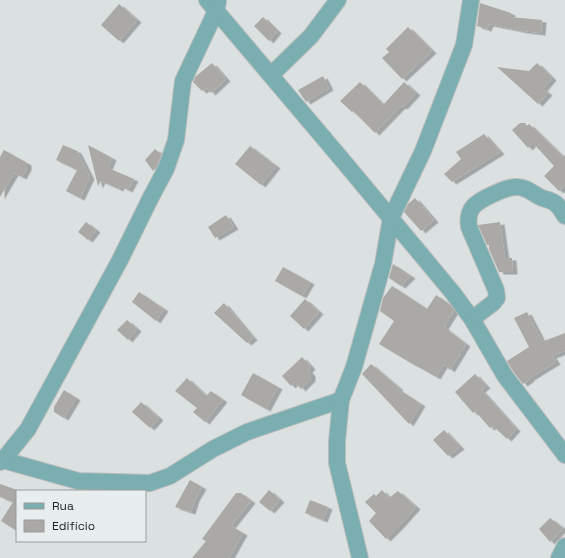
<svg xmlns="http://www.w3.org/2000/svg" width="565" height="558" font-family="'Space Grotesk',sans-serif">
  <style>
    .building { fill: #aba9a5; filter: url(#shadow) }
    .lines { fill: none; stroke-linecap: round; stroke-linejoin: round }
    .minor-casing { stroke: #b9bdbd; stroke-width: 18 }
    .minor { stroke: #7aaeb0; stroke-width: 16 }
  </style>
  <defs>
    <filter id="shadow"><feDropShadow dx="4.5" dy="2.5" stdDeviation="0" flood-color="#0004"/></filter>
  </defs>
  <rect width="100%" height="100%" fill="#dbe0e0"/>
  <g class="building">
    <path d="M480,3L511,13L510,17L542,20L541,33L524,31L489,24L487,29L477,26Z"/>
    <path d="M119,4L137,20L119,41L101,25Z"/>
    <path d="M263,17L277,31L269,41L254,26Z"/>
    <path d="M408,27L432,51L402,79L382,58L389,52L386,49Z"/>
    <path d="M212,63L226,79L211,93L207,88L202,91L193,82L195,77Z"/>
    <path d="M537,63L552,78L543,89L548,93L538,104L497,67L529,71Z"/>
    <path d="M323,76L329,88L306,102L298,90Z"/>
    <path d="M360,82L383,105L404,82L416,93L403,107L401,106L375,133L353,111L352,112L340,101Z"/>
    <path d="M520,123H525L527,126L529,124L563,157L565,155V185L559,191L544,176L554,166L533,143L528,148L512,130Z"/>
    <path d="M484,134L500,152L452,182L444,174L461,159L456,152Z"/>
    <path d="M63,145L77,151L90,177L80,198L66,191L77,170L56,160Z"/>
    <path d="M88,145L112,158L108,168L134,179L128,190L120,186L119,189L101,181L98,186Z"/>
    <path d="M250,146L276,166L261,185L235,164Z"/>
    <path d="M155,149L161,154L157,165L153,171L145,160Z"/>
    <path d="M4,150L27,163V168L22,177L14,173L0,197V157Z"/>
    <path d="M415,198L434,220L421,231L404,212L408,204Z"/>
    <path d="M226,215L234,227L215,238L208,227Z"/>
    <path d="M86,222L96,230L88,240L78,232Z"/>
    <path d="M500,222L505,258H512L513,272H499L489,249V245H487L478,225Z"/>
    <path d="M393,264L411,276L401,286L389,278Z"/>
    <path d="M283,267L310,282L302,296L275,281Z"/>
    <path d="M392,286L427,309L436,295L449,304L454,311L444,327L466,344L450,370L444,364L436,377L417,366H416L379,344L394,321L380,311L383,298Z"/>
    <path d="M139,292L164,309L156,321L132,302Z"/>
    <path d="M305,299L319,312L304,329L290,316Z"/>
    <path d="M224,303L253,338L247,343L214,313Z"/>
    <path d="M527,312L541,339H542L544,341L565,333V351L552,356L556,362L530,378V379L523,384L513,371L507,361L529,347L514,318Z"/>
    <path d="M127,320L137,329L128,340L117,330Z"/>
    <path d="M302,357L311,367L308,370L311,374V379L301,389L295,382L291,386L282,376Z"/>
    <path d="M371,364L399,388L398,389L421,404L409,424L362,374Z"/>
    <path d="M253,373L278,387L266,409L241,395Z"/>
    <path d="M475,374L486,386L481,390L516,429L507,439L493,426L490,428L475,411L473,413L455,392Z"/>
    <path d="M187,378L206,396L211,391L223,400L205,422L193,412L197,408L175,391Z"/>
    <path d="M64,390L76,398L64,418L54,412V407Z"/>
    <path d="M141,402L159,418L150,428L132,412Z"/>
    <path d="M444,430L460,447L448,456L433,440Z"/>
    <path d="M190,480L202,487L195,499L191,512L175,507Z"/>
    <path d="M0,484L17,490V531L1,521L13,502L0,497Z"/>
    <path d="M269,490L280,500L270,511L259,502Z"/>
    <path d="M382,490L389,498L398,491L416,507L400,525L386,539L369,521L376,513L365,502L374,494L376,496Z"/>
    <path d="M236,493H241L251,501L231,526L243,533L229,558H192L206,541L202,539Z"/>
    <path d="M310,500L328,507L323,520L305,513Z"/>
    <path d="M550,518L563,528L550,542L539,529Z"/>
  </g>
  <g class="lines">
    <defs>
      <g id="minor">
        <path d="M207,0L344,162L453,293L472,319L505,376L565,455"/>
        <path d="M271,75L311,36L338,0"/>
        <path d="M472,319L493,303L497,298L496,290L469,227C468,220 468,213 473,207C478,200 508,186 517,187C527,187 533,194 542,198C547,200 552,200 556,204C560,207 562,212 565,216"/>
        <path d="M3,460L78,481L150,483L170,476L213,449L247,432L341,400"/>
        <path d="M0,462L3,460L28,429L120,260L151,197L166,169L176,140L183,81L216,11L218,2"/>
        <path d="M360,558L337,463V441L341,400L354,367L383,264L391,218L423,151L464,45L471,0"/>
        <path d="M559,558L565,546"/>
      </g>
    </defs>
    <use href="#minor" class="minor-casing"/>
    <use href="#minor" class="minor"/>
  </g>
  <rect x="16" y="490" width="130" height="52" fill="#e8eded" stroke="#979b9b"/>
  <rect x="24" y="503" width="20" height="6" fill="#7aaeb0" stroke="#979b9b"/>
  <text x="52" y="510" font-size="12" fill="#1e2020">Rua</text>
  <rect x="24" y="520" width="20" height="12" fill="#aba9a5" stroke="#979b9b"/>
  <text x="52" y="530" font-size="12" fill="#1e2020">Edifício</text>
</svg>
